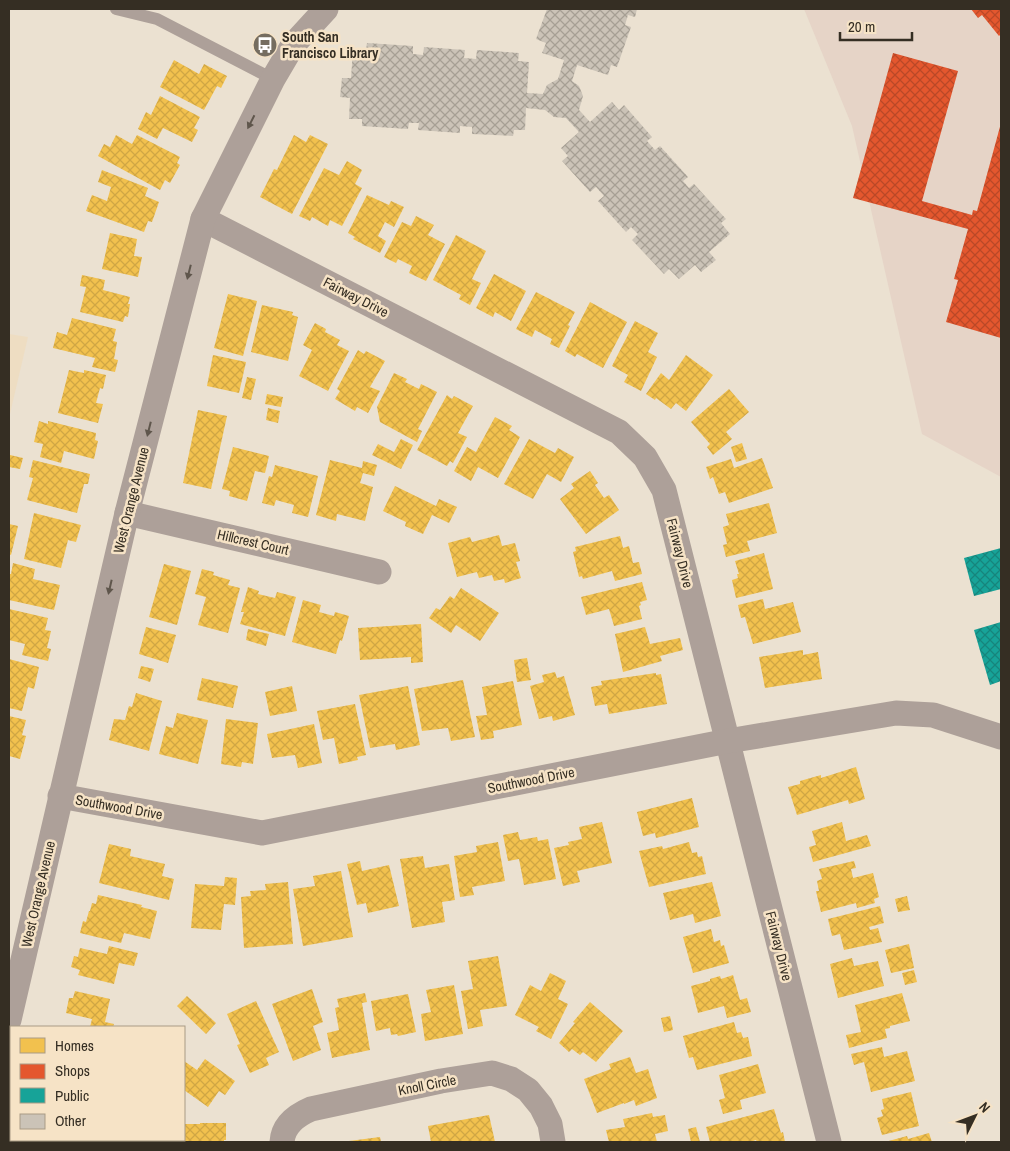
<svg xmlns="http://www.w3.org/2000/svg" width="1010" height="1151" font-family="'Archivo Narrow',sans-serif">
  <style>
    .commercial { fill: #e6d4c7 }
    .built { fill: #eeddc2 }
    .homes { fill: url(#homes-cross-hatch) }
    .shops { fill: url(#shops-cross-hatch) }
    .public { fill: url(#public-cross-hatch) }
    .building { fill: url(#building-cross-hatch) }
    .lines { fill: none; stroke-linecap: round; stroke-linejoin: round }
    .lane { stroke: #ada099; stroke-width: 12 }
    .street { stroke: #ada099; stroke-width: 25 }
    .oneway { fill: #5f564c }
    .labels { text-anchor: middle; dominant-baseline: central; stroke-width: 5; stroke-linejoin: round; paint-order: stroke }
    .poi-label { font-size: 14px; font-weight: bold; fill: #352e23; stroke: #f6e3c6; text-anchor: start }
    .street-label { font-size: 14px; fill: #352e23; stroke: #f6e3c6 }
  </style>
  <defs>
    <pattern id="homes-cross-hatch" width="8" height="8" patternUnits="userSpaceOnUse" patternTransform="scale(1.25)"><rect width="8" height="8" fill="#f2c14e"/><path d="M0 0l8 8M0 8l8-8" fill="none" stroke="#d0a644"/></pattern>
    <pattern id="shops-cross-hatch" width="8" height="8" patternUnits="userSpaceOnUse" patternTransform="scale(1.25)"><rect width="8" height="8" fill="#e4572e"/><path d="M0 0l8 8M0 8l8-8" fill="none" stroke="#ba4827"/></pattern>
    <pattern id="public-cross-hatch" width="8" height="8" patternUnits="userSpaceOnUse" patternTransform="scale(1.25)"><rect width="8" height="8" fill="#17a398"/><path d="M0 0l8 8M0 8l8-8" fill="none" stroke="#16857c"/></pattern>
    <pattern id="building-cross-hatch" width="8" height="8" patternUnits="userSpaceOnUse" patternTransform="scale(1.25)"><rect width="8" height="8" fill="#cbc3b7"/><path d="M0 0l8 8M0 8l8-8" fill="none" stroke="#a69f94"/></pattern>
  </defs>
  <rect width="100%" height="100%" fill="#ebe1d1"/>
  <path class="commercial" d="M804,9H1001V477L922,434L852,126Z"/>
  <path class="built" d="M9,334L28,337L9,418Z"/>
  <g class="homes">
    <path d="M174,60L199,74L204,64L227,76L221,88L217,86L204,110L160,87Z"/>
    <path d="M160,96L200,117L194,128L198,130L192,142L163,128L157,139L138,129L146,112L151,115Z"/>
    <path d="M116,135L132,144L137,135L180,157L177,163L180,165L170,183L165,180L160,190L98,156L104,144L110,147Z"/>
    <path d="M294,135L306,142L310,135L328,144L292,214L260,197L274,169L277,170Z"/>
    <path d="M347,161L362,170L355,184L362,188L342,226L330,220L328,226L312,217L310,221L299,216L324,168L339,175Z"/>
    <path d="M102,170L148,188L145,196L159,202L152,222L148,221L144,232L86,211L92,195L107,201L111,187L98,182Z"/>
    <path d="M367,195L389,205L391,201L404,207L394,227L385,222L378,236L386,241L380,253L353,239L355,237L348,233Z"/>
    <path d="M416,216L434,225L428,235L445,244L426,281L409,273L412,266L398,259L396,263L384,257L402,222L411,226Z"/>
    <path d="M110,233L137,239L134,256L142,257L138,277L102,269Z"/>
    <path d="M456,235L486,251L472,279L481,283L470,305L459,299L461,295L433,280Z"/>
    <path d="M494,274L526,291L511,321L495,312L493,317L476,308Z"/>
    <path d="M82,275L105,280L103,290L130,297L128,304H130L128,317L125,316L123,322L80,312L86,287L80,286Z"/>
    <path d="M536,292L575,312L568,325L570,326L559,348L550,344L552,339L535,330L532,337L516,329Z"/>
    <path d="M228,294L257,301L243,356L214,348Z"/>
    <path d="M590,302L627,322L603,368L577,354L575,357L565,351Z"/>
    <path d="M262,305L293,312L292,315L298,317L288,361L251,352Z"/>
    <path d="M72,318L116,329L113,341L117,342L114,359L118,360L115,372L92,367L95,358L53,348L57,332L67,335Z"/>
    <path d="M635,321L658,333L648,352L657,357L641,391L624,382L628,375L612,366Z"/>
    <path d="M315,323L326,329L325,332L340,340L337,345L349,351L328,391L299,376L312,350L303,345Z"/>
    <path d="M358,350L364,354L366,351L385,361L370,387L380,391L368,413L357,407L355,411L335,399L340,391L337,389Z"/>
    <path d="M213,355L246,362L239,393L207,386Z"/>
    <path d="M686,355L713,375L686,411L676,403L671,409L656,398L655,400L646,394L661,373L669,380Z"/>
    <path d="M69,370L84,373V370L106,375L103,389L100,388L96,403L103,404L98,423L58,413Z"/>
    <path d="M394,373L407,379L405,382L419,389L421,384L437,392L418,429L422,431L417,442L380,422L377,407Z"/>
    <path d="M247,377L256,379L251,400L242,398Z"/>
    <path d="M729,389L749,412L726,432L732,439L713,455L707,447L710,444L691,422Z"/>
    <path d="M267,394L283,397L281,407L265,404Z"/>
    <path d="M447,395L452,399L454,396L473,406L458,433L467,437L453,463L450,461L447,466L417,450Z"/>
    <path d="M268,408L280,411L278,423L266,420Z"/>
    <path d="M198,410L227,416L211,489L183,483Z"/>
    <path d="M495,417L512,426L509,430L520,437L498,478L478,467L471,481L454,471L467,447L476,452Z"/>
    <path d="M39,421L48,424V421L96,433L95,440L98,441L94,459L64,451L61,463L40,457L43,444L34,442Z"/>
    <path d="M401,439L413,445L401,469L372,455L378,444L394,452Z"/>
    <path d="M529,439L555,453L558,448L574,457L561,482L547,474L533,499L504,484Z"/>
    <path d="M742,443L747,459L736,462L731,447Z"/>
    <path d="M233,447L269,456L265,473L255,471L247,501L229,496L230,491L222,489Z"/>
    <path d="M10,455L23,458L20,469L9,467Z"/>
    <path d="M762,458L773,488L729,503L725,492L719,494L713,477L710,479L706,467L731,459L734,468Z"/>
    <path d="M33,460L90,474L88,484H84L77,513L27,500L33,478L29,477Z"/>
    <path d="M330,460L362,468L363,461L377,465L374,476L363,473L360,483L373,487L365,521L337,514L336,521L316,515Z"/>
    <path d="M275,465L318,476L308,517L292,513L294,505L276,500L274,506L262,503L269,476L272,477Z"/>
    <path d="M590,471L598,483L595,485L604,498L609,495L619,510L586,534L560,499L574,488L571,484Z"/>
    <path d="M395,486L436,506L439,499L457,507L449,523L432,515L423,534L405,526L406,522L383,511Z"/>
    <path d="M769,503L777,533L747,541L750,551L726,557L723,545L727,544L723,527L729,525L726,514Z"/>
    <path d="M34,513L81,525L76,542L68,540L61,568L24,559Z"/>
    <path d="M9,524L18,526L11,555L9,554Z"/>
    <path d="M499,535L502,546L515,543L520,561L516,562L521,578L505,583L504,579L494,581L492,575L479,578L477,572L457,577L448,543L470,537L472,542Z"/>
    <path d="M620,536L623,548L629,546L633,563L639,562L642,574L615,581L612,571L583,579L582,576L579,577L573,552L576,551L575,547Z"/>
    <path d="M764,553L773,589L736,598L732,580L738,578L737,574H739L735,561Z"/>
    <path d="M13,563L35,569L33,579L60,585L54,610L9,600V574H11Z"/>
    <path d="M164,564L191,571L177,625L149,617Z"/>
    <path d="M202,569L214,572L213,575L230,580L228,585L240,588L228,633L198,625L206,597L195,594Z"/>
    <path d="M642,582L647,600L640,602L641,605L639,606L642,619L614,626L609,609L586,615L581,597Z"/>
    <path d="M248,587L259,591L258,594L275,598L277,592L296,597L285,636L240,624L244,612H241Z"/>
    <path d="M461,588L499,613L480,641L456,625L451,633L429,618L436,608L440,610L450,596L454,599Z"/>
    <path d="M763,599L765,609L793,602L801,632L753,644L745,617L741,618L738,605Z"/>
    <path d="M303,600L321,605L319,612L334,616L335,612L349,616L342,641L340,640L336,654L292,642Z"/>
    <path d="M9,609L48,618L45,630L51,631L47,648L51,649L48,661L22,655L25,644L9,640Z"/>
    <path d="M421,624L423,662L411,663V657L360,660L358,628Z"/>
    <path d="M146,627L176,635L168,663L139,654Z"/>
    <path d="M645,627L650,644L680,638L683,650L660,656L662,661L623,672L615,634Z"/>
    <path d="M248,629L269,634L266,646L246,640Z"/>
    <path d="M803,650V655L818,652L822,679L765,688L759,657Z"/>
    <path d="M527,658L531,680L517,682L514,660Z"/>
    <path d="M9,659L39,667L34,689L28,687L22,711L9,708Z"/>
    <path d="M141,666L154,669L150,682L138,678Z"/>
    <path d="M555,672L557,678L564,676L575,715L553,721L552,716L539,719L530,686L544,682L542,675Z"/>
    <path d="M656,673V675L661,674L667,704L609,714L607,704L595,706L591,687L602,685L601,681Z"/>
    <path d="M202,678L238,686L233,708L197,700Z"/>
    <path d="M463,680L475,737L451,741L448,728L422,731L414,689Z"/>
    <path d="M513,681L522,725L493,731L494,738L481,740L476,716L487,715L482,687Z"/>
    <path d="M292,686L297,711L270,716L265,692Z"/>
    <path d="M408,686L420,745L396,750L395,744L370,748L359,695Z"/>
    <path d="M136,693L162,701L149,751L109,740L114,719L125,720L129,706L132,707Z"/>
    <path d="M355,704L366,755L357,757L358,760L339,764L334,738L323,740L317,711Z"/>
    <path d="M177,713L208,720L198,764L159,754L166,726L173,728Z"/>
    <path d="M9,716L26,720L22,735L26,736L20,759L9,756Z"/>
    <path d="M226,719L258,723L253,764L242,762L241,767L221,764Z"/>
    <path d="M314,724L322,763L298,768L295,755L272,758L267,734Z"/>
    <path d="M856,767L865,799L849,804L848,800L797,815L788,787L800,784V781L821,775V778Z"/>
    <path d="M692,798L699,827L656,838L655,833L643,836L637,812Z"/>
    <path d="M602,822L612,863L577,871L580,882L563,886L554,848L569,845L568,842L582,839L579,827Z"/>
    <path d="M842,822L846,841L867,835L871,846L813,862L809,847L816,845L812,831Z"/>
    <path d="M518,832L520,840L537,837L538,841L548,839L556,879L524,885L519,859L508,861L503,835Z"/>
    <path d="M498,842L505,881L472,887L474,895L460,897L454,856L477,852L476,846Z"/>
    <path d="M689,842L692,853L697,852L698,857L702,856L706,874L649,887L639,851L662,846L663,849Z"/>
    <path d="M109,844L131,849L130,856L165,864L162,876L174,879L169,900L99,883Z"/>
    <path d="M423,856L425,868L449,864L455,900L442,902L445,922L412,928L400,859Z"/>
    <path d="M360,861L362,871L389,865L399,906L368,913L366,903L357,905L347,864Z"/>
    <path d="M854,861L856,868L851,869L853,878L873,873L879,897L874,899L875,903L857,908L856,903L821,912L816,891H819L817,881L822,879L819,869Z"/>
    <path d="M341,871L353,937L303,946L293,889L315,886L313,876Z"/>
    <path d="M225,877L237,878L235,905L224,904L221,930L191,928L195,884L224,886Z"/>
    <path d="M288,882L293,944L244,948L241,897L251,896L250,891L266,890L265,884Z"/>
    <path d="M712,882L721,916L695,923L693,914L670,920L663,893Z"/>
    <path d="M98,895L142,905L141,907L157,911L150,939L124,933L121,943L80,933L83,921L86,922L89,911H90L92,903L96,904Z"/>
    <path d="M907,896L910,910L898,912L895,899Z"/>
    <path d="M880,906L884,923L869,927L870,930L878,928L882,942L844,950L840,934L832,936L828,919Z"/>
    <path d="M711,929L714,942L720,940L721,946L724,945L729,963L693,973L683,937Z"/>
    <path d="M909,944L914,968L891,973L885,950Z"/>
    <path d="M109,946L138,953L134,966L119,963L114,984L78,975L80,970L71,967L74,956L78,957L80,948L107,954Z"/>
    <path d="M498,956L507,1006L480,1010L483,1026L468,1029L461,991L473,989L468,961Z"/>
    <path d="M852,958L854,966L878,961L884,986L838,998L830,964Z"/>
    <path d="M914,970L917,982L905,985L902,973Z"/>
    <path d="M550,973L566,981L558,999L568,1004L551,1039L536,1031L539,1027L515,1015L530,985L541,991Z"/>
    <path d="M733,975L740,1000L747,998L751,1012L727,1018L724,1006L698,1013L691,986L710,981V979L720,976L721,979Z"/>
    <path d="M454,985L463,1034L425,1041L421,1014L431,1012L426,990Z"/>
    <path d="M312,989L323,1022L313,1026L321,1050L293,1061L272,1004Z"/>
    <path d="M75,991L110,999L105,1022L114,1024L113,1027H90L92,1019L66,1013L69,998H73Z"/>
    <path d="M365,993L367,1002L362,1003L370,1050L332,1058L327,1033L339,1030L335,1008L339,1007L337,999Z"/>
    <path d="M902,993L910,1021L890,1026V1028L885,1029L887,1038L849,1048L846,1035L861,1032L855,1005Z"/>
    <path d="M408,994L416,1032L398,1036L397,1034L391,1035L390,1028L376,1031L371,1001Z"/>
    <path d="M187,996L216,1023L206,1034L177,1006Z"/>
    <path d="M256,1001L279,1052L266,1058L269,1065L250,1073L237,1045L240,1044L227,1014Z"/>
    <path d="M590,1002L623,1031L596,1062L583,1052L580,1055L572,1049L569,1052L559,1043L575,1023L573,1022Z"/>
    <path d="M670,1016L673,1030L664,1032L661,1018Z"/>
    <path d="M734,1022L737,1033L741,1032L743,1038L748,1037L752,1056L697,1070L693,1057L689,1058L683,1036Z"/>
    <path d="M882,1047L884,1057L907,1051L915,1081L871,1092L864,1062L854,1065L851,1054Z"/>
    <path d="M630,1057L636,1073L648,1069L657,1098L636,1106L634,1100L624,1104V1103L597,1113L584,1079L611,1069L609,1064Z"/>
    <path d="M205,1059L235,1081L225,1095L219,1091L208,1107L184,1090V1061L197,1070Z"/>
    <path d="M758,1064L766,1093L740,1100L742,1109L723,1114L719,1100L725,1098L719,1075Z"/>
    <path d="M911,1092L919,1126L882,1135L877,1118L883,1116L881,1110L884,1109L882,1099Z"/>
    <path d="M774,1109L781,1133L783,1132L785,1142H757L756,1140L750,1142H710L706,1127Z"/>
    <path d="M652,1113L653,1117L665,1115L668,1131L655,1134L657,1142H609L606,1130L625,1127L623,1119Z"/>
    <path d="M489,1115L495,1142H431L428,1126Z"/>
    <path d="M200,1123H226V1140H224V1142H150V1140H184V1124H200Z"/>
    <path d="M696,1127L700,1142H691L688,1129Z"/>
    <path d="M929,1133L932,1142H885L907,1136L908,1139Z"/>
    <path d="M380,1137L381,1142H349V1141Z"/>
  </g>
  <g class="shops">
    <path d="M971,9H1001V34L999,36L982,15L978,18Z"/>
    <path d="M893,53L958,71L922,201L972,215L973,210L977,211L1001,123V338L946,322L958,280L954,279L968,229L853,198Z"/>
  </g>
  <g class="public">
    <path d="M1001,548V589L974,596L964,558Z"/>
    <path d="M1001,622V681L990,685L974,630Z"/>
  </g>
  <path class="building" d="M547,9H637L635,17L628,15L625,25L631,27L617,67L611,65L608,75L577,65L572,81L579,86L583,96L579,110L590,122L612,102L619,110L624,105L652,137L647,141L655,150L660,146L688,177L683,181L689,188L694,184L726,219L721,223L730,234L709,252L716,260L701,272L695,265L679,279L669,269L664,274L632,240L638,234L631,227L626,232L598,201L604,196L596,187L590,192L562,161L568,156L561,148L579,132L566,118L554,117L545,110L526,108L525,130H514L513,136L472,134V127L460,126V133L418,130L419,123H409L408,129L362,126V119H349L350,98L340,97L342,78H351L353,50L366,51L367,43L413,46V54L423,55L424,47L465,50L464,58L476,59L477,50L519,53L518,61L529,62L527,93L543,94L547,85L558,79L564,60L542,53L546,43L536,39Z"/>
  <g class="lines">
    <path class="lane" d="M116,9L157,19L273,79"/>
    <g class="street">
      <path d="M203,219L619,432L645,457L664,490L829,1142"/>
      <path d="M127,513L379,572"/>
      <path d="M60,796L262,833L728,741L896,713L933,715L1001,737"/>
      <path d="M9,1020L127,513L203,219L273,79L293,45L326,9"/>
      <path d="M282,1142C283,1125 297,1115 311,1109L441,1081L492,1073L511,1079L528,1090L541,1106L550,1124L553,1142"/>
    </g>
  </g>
  <defs><path id="oneway-solid" d="M-6-.8H1V-3.2L6.5 0L1 3.2V.8H-6Z" transform="scale(1.25)"/></defs>
  <g class="oneway">
    <use href="#oneway-solid" transform="translate(251 122) rotate(117)"/>
    <use href="#oneway-solid" transform="translate(189 272) rotate(104)"/>
    <use href="#oneway-solid" transform="translate(149 429) rotate(104)"/>
    <use href="#oneway-solid" transform="translate(110 587) rotate(103)"/>
  </g>
  <defs>
    <symbol id="bus-disc" viewBox="-11 -11 22 22"><circle r="9.5" fill="#756d60" stroke="#f6e3c6"/><path d="M-5-6H5V4H4V6H2V4H-2V6H-4V4H-5ZM-3.5-4V0h7V-4ZM-3.5 1.2v1.5H-2V1.2ZM2 1.2v1.5H3.5V1.2Z" fill="#fff"/></symbol>
  </defs>
  <g fill-rule="evenodd">
    <use href="#bus-disc" x="251" y="31" width="28" height="28"/>
  </g>
  <g class="labels">
    <g class="poi-label">
      <text x="282" y="37">South San<tspan x="282" dy="16">Francisco Library</tspan></text>
    </g>
    <g class="street-label">
      <text transform="translate(356 297) rotate(27)">Fairway Drive</text>
      <text transform="translate(131 500) rotate(-76)">West Orange Avenue</text>
      <text transform="translate(253 542) rotate(13)">Hillcrest Court</text>
      <text transform="translate(680 553) rotate(76)">Fairway Drive</text>
      <text transform="translate(531 780) rotate(-11)">Southwood Drive</text>
      <text transform="translate(119 807) rotate(10)">Southwood Drive</text>
      <text transform="translate(38 894) rotate(-77)">West Orange Avenue</text>
      <text transform="translate(779 946) rotate(76)">Fairway Drive</text>
      <text transform="translate(427 1085) rotate(-11)">Knoll Circle</text>
    </g>
  </g>
  <rect width="1010" height="1151" fill="none" stroke="#352e23" stroke-width="20"/>
  <rect x="10" y="1026" width="175" height="115" fill="#f6e3c6" stroke="#a99b85"/>
  <rect x="20" y="1038" width="25" height="15" fill="#f2c14e" stroke="#a99b85"/>
  <text x="55" y="1051" font-size="15" fill="#352e23">Homes</text>
  <rect x="20" y="1064" width="25" height="15" fill="#e4572e" stroke="#a99b85"/>
  <text x="55" y="1076" font-size="15" fill="#352e23">Shops</text>
  <rect x="20" y="1088" width="25" height="15" fill="#17a398" stroke="#a99b85"/>
  <text x="55" y="1101" font-size="15" fill="#352e23">Public</text>
  <rect x="20" y="1114" width="25" height="15" fill="#cbc3b7" stroke="#a99b85"/>
  <text x="55" y="1126" font-size="15" fill="#352e23">Other</text>
  <g transform="translate(975 1116) rotate(48)" stroke="#f6e3c6" stroke-width="4" paint-order="stroke">
  <path d="M0-4L9 19L0 12L-9 19Z" fill="#352e23"/>
  <text y="-8" font-size="14" font-weight="bold" text-anchor="middle" fill="#352e23">N</text>
  </g>
  <path d="M840 32v8h72v-8" fill="none" stroke="#352e23" stroke-width="2.5"/>
  <text x="848" y="32" font-size="15" fill="#352e23" stroke="#f6e3c6" stroke-width="4" paint-order="stroke">20 m</text>
</svg>
